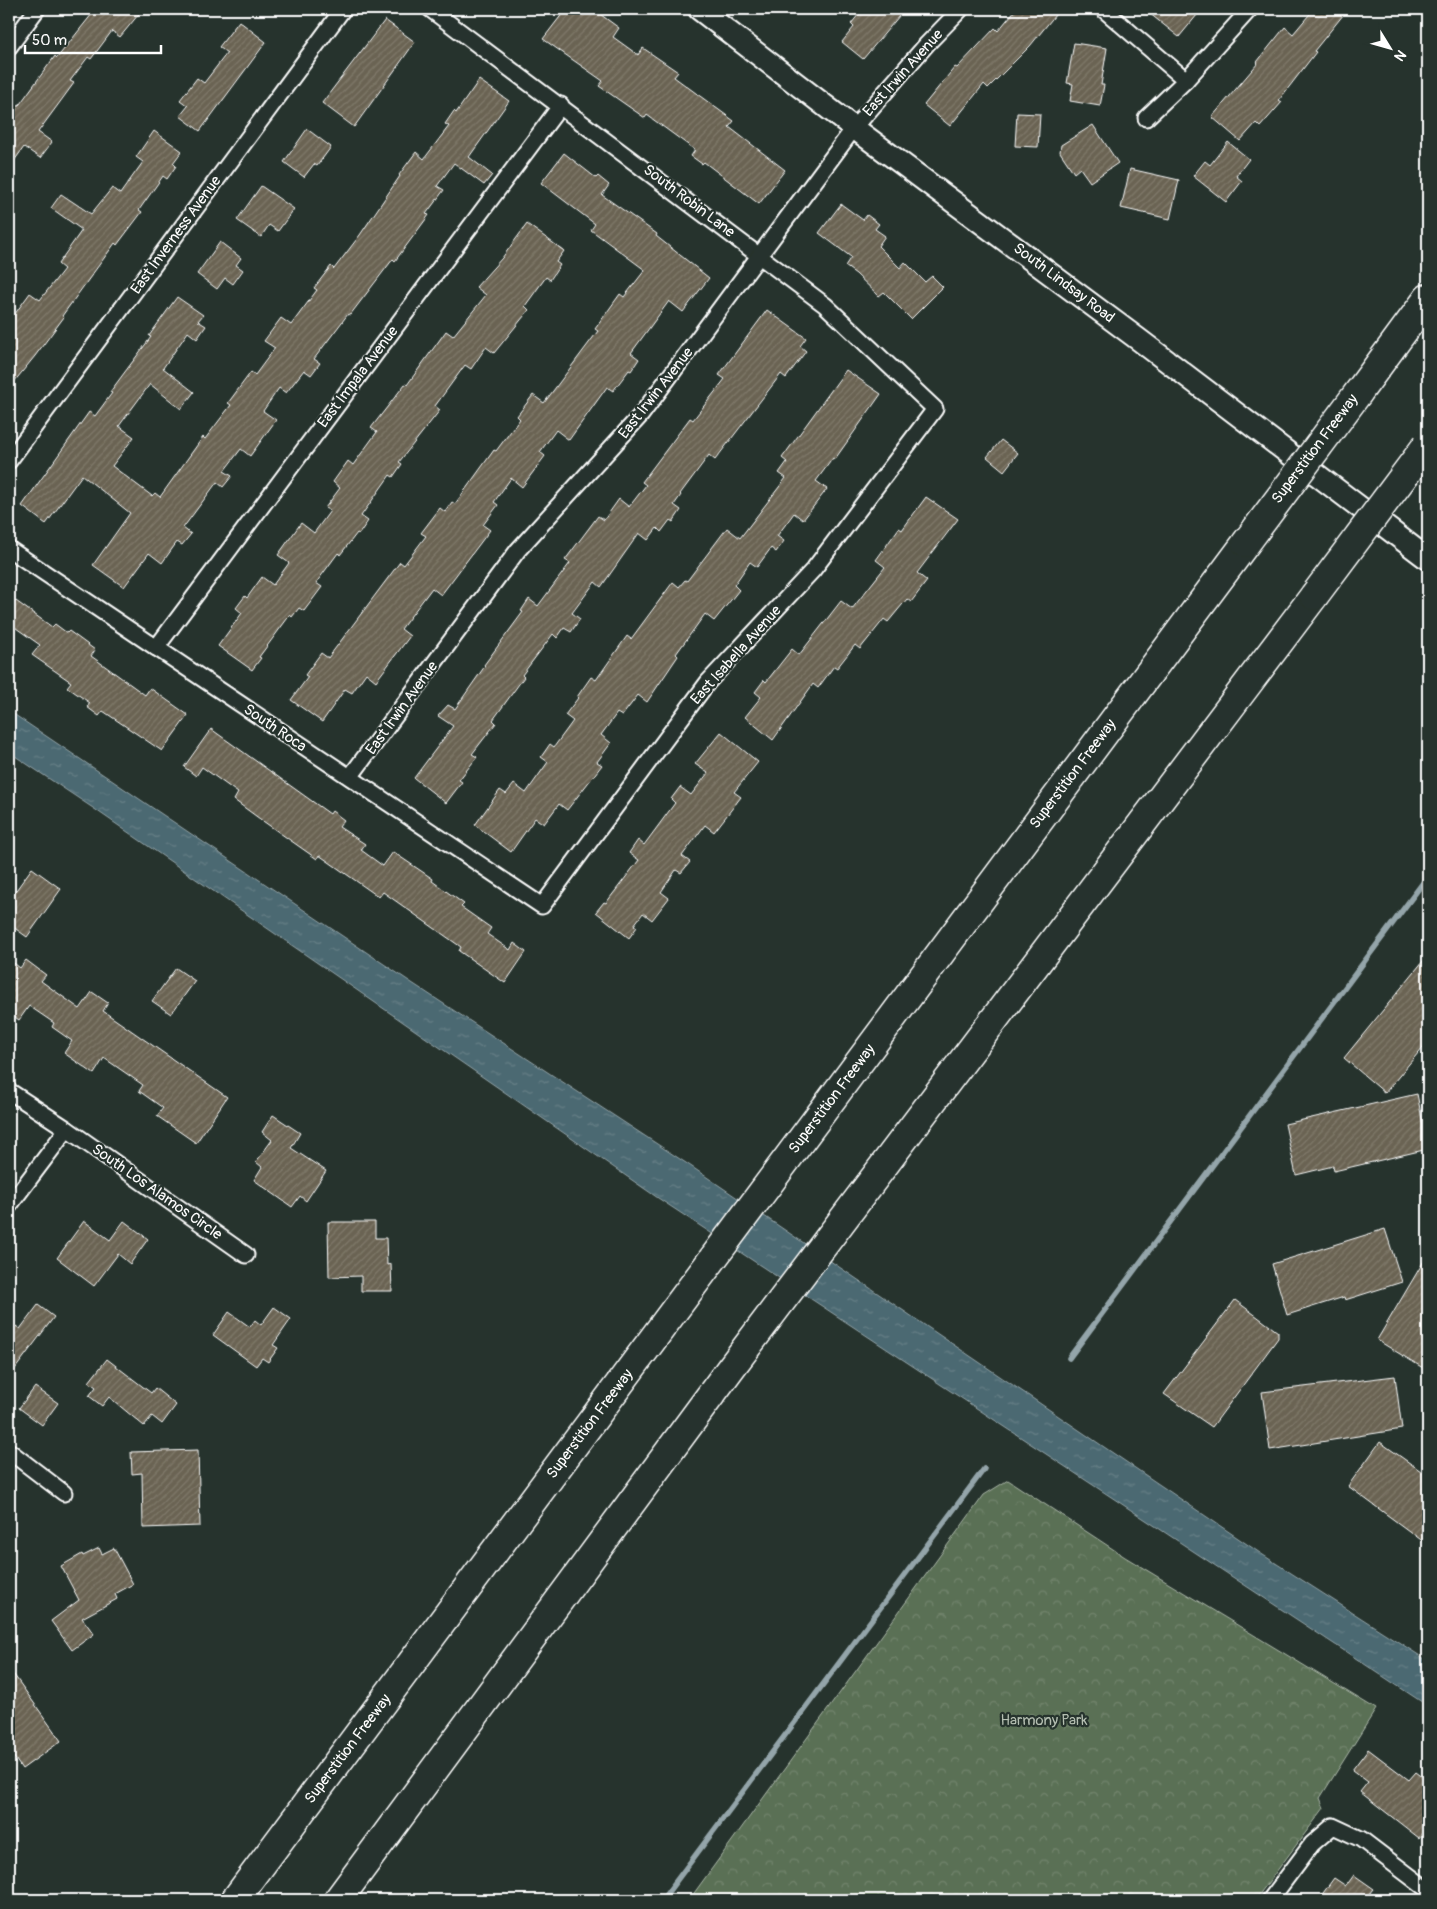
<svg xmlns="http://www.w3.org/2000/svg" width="1437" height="1909" font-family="Pangolin,sans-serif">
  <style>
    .forest { fill: url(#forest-crowns); stroke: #acb8aa }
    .water { fill: url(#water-ripples); stroke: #94a5aa }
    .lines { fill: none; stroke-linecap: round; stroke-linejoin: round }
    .stream { stroke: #94a5aa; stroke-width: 5.5 }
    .building { fill: url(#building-hatch); stroke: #fff }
    .minor-casing { stroke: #fff; stroke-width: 19 }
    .secondary-casing { stroke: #fff; stroke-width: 25 }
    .motorway-casing { stroke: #fff; stroke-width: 31 }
    .minor { stroke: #26332d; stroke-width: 15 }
    .secondary { stroke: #26332d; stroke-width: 21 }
    .motorway { stroke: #26332d; stroke-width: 28 }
    .motorway-bridge-casing { stroke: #fff; stroke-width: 31; stroke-linecap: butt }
    .motorway-bridge { stroke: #26332d; stroke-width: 28 }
    .labels { text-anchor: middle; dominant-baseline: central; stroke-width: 4.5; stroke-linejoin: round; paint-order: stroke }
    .street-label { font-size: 15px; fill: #fff; stroke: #26332d }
    .park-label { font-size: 15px; fill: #b5bfb2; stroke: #26332d }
  </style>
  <defs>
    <pattern id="forest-crowns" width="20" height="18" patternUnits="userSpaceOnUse" patternTransform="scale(1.25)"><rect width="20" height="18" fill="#5a7055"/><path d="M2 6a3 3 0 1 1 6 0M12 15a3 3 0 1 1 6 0" fill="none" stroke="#73856e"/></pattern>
    <pattern id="water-ripples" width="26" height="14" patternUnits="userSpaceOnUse" patternTransform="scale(1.25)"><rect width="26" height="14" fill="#4c6972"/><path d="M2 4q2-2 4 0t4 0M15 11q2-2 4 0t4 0" fill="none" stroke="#678087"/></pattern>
    <pattern id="building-hatch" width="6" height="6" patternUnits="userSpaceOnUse" patternTransform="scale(1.25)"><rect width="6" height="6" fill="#6a6352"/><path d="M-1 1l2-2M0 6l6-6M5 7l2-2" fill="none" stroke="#807a6c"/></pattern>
  </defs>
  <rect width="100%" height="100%" fill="#26332d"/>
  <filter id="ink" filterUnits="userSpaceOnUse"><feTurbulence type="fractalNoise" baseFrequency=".02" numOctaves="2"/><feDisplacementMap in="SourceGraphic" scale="10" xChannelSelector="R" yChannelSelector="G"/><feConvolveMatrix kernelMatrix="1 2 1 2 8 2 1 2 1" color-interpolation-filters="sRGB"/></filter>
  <g filter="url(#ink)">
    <path class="forest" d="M1008,1480L1125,1557L1376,1709L1320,1798L1324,1808L1255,1900H689L984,1495Z"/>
    <path class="water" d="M9,711L412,983L689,1165L1263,1555L1428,1661V1706L658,1198L93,808L9,752Z"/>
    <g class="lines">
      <g class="stream">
        <path d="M1069,1358L1428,876"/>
        <path d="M662,1900L984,1469"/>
      </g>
    </g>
    <g class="building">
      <path d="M96,9H143L120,37L112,31L91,59L88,57L70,81L74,83L38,132L52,142L40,158L24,147L9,168V119L55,56L57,58Z"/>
      <path d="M566,9H593L619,28L613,37L638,55L643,48L678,72L674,77L734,121L729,127L785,170L759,204L704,162L702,164L691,156L695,150L647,115L645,118L599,86L603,81L543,39Z"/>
      <path d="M863,9H905L863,59L842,42L854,27L851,24Z"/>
      <path d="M1016,9H1060L1030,46L988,88L984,84L950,126L924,105L955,67L957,68L995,28L998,31Z"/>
      <path d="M1144,9H1202L1179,37Z"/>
      <path d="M1314,9H1348L1314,51L1316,52L1279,100L1282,102L1260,127L1256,123L1240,141L1212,117L1258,63L1257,62L1285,27L1293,34Z"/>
      <path d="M385,20L415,42L354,127L322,103Z"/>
      <path d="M239,21L266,42L200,131L180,116L188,106L180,100L197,78L204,83L227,53L219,47Z"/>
      <path d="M1074,43L1107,48L1101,85H1104L1100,106L1070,101L1073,84L1067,83Z"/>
      <path d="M479,80L509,101L469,157L492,175L484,185L454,163L437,186L444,190L426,214L429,215L395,261L393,259L350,315L348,314L314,359L320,363L311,375L304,370L286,393L279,388L263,411L276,420L250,456L241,449L224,471L232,476L223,487L217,482L183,528L191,534L182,545L177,542L162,563L149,553L124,587L93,565L130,513L82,475L46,524L22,506L89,412L95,416L112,393L110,392L151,337L149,336L177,297L203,315L198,321L206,326L197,339L188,332L163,368L194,392L181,409L150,384L119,426L134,437L112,466L152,496L155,493L160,497L203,437L205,439L231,405L228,403L251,372L255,375L275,348L264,341L281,318L291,325L317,290L314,288L331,266L334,269L360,235L400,176L399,175L416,152L424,159L449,126L445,124L454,111L456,113Z"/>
      <path d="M1017,113L1040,114L1038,147L1015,146Z"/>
      <path d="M1093,125L1118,163L1090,182L1080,168L1074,173L1060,152L1061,145Z"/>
      <path d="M307,129L331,147L317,166L314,164L304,177L284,162Z"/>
      <path d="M154,131L182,151L173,163L176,166L167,179L163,176L139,210L142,212L117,245L115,243L62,316L64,317L35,356L9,388V322L30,293L40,300L64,269L58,264L82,230L51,208L61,194L91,214L112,188L120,194L143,162L136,157Z"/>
      <path d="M1228,142L1249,159L1236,176L1242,181L1226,202L1193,176L1205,161L1210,165Z"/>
      <path d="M564,153L596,178L598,176L609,185L602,195L657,234L656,236L709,278L683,312L669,301L631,353L639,359L631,371L629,370L613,391L607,387L569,440L556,430L540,452L545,456L522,487L511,478L494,502L498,505L483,525L490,530L441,595L432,588L401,629L410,636L376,681L366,673L352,693L345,689L322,722L291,700L308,677L305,675L321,653L328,658L400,562L404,565L426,536L421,533L440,508L445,512L452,502L455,504L494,450L496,451L520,419L517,416L533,395L544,403L598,331L595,329L620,294L624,297L645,270L591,230L595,224L541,183Z"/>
      <path d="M1130,169L1179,180L1170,219L1121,208Z"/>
      <path d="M261,186L294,209L278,231L269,225L261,237L237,220Z"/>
      <path d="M841,204L863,220L867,215L879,224L875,229L885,236L878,246L900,268L905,262L925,282L932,276L943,287L911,319L884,292L879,296L856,274L845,266L851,257L819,233Z"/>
      <path d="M527,224L564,251L556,262L560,265L550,280L546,277L525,306L529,310L494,353L486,347L471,369L465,365L435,406L440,410L399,462L402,464L393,477L390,475L361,516L368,521L359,534L357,533L340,555L338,553L316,583L322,587L304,611L299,608L292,617L290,615L259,657L261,658L252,670L218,646L242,613L236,608L245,596L247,598L262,577L273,585L289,563L278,555L301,523L314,533L330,511L325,508L340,488L333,482L348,461L353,465L377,432L371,428L405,384L407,385L446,331L453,336L486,295L476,287L502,258Z"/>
      <path d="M220,242L241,258L236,265L243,270L233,284L225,278L217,289L197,274Z"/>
      <path d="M767,310L806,338L800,346L806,351L786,378L781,374L715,460L709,455L680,494L681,495L674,505L681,510L673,522L670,520L661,532L657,528L648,540L639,533L601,587L595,582L572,613L580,619L571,632L564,628L557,638L553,634L522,675L524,677L493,720L496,723L472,754L477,757L459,780L462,782L446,803L414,778L453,726L438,716L448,705L455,709L485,666L484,665L523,612L521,611L529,599L538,606L570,563L565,560L598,516L604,520L619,499L629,507L646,485L642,482L690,418L693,420L725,379L719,375Z"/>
      <path d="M846,370L881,394L835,459L833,458L816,481L827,489L803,520L794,513L777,536L784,541L776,552L771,548L757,567L750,562L734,585L739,590L714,621L705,614L676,654L678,656L647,702L638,695L622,716L617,713L601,735L611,743L597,762L602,765L567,810L559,804L544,824L535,818L511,852L475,825L500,790L506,794L514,784L526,793L548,762L541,757L550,744L554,747L573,721L565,715L578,698L577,697L591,677L596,680L627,636L631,639L673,582L679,587L685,580L687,581L727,528L740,538L786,478L779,473L787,462L782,458Z"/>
      <path d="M1001,440L1018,453L1004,471L987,457Z"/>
      <path d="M926,497L958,519L917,573L927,581L911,602L907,599L888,622L884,619L860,649L855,645L837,668L834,666L818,688L813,684L773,740L745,717L761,697L755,692L764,680L766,682L792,649L799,655L841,601L852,609L885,567L876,560L899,528L902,530Z"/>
      <path d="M9,596L52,627L55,624L67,633L69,631L95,650L91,656L145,695L150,688L188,715L162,751L103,711L99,716L87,707L90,703L67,687L71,682L32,655L40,645L9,623Z"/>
      <path d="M211,729L330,814L332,811L344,820L339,827L365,844L361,850L383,866L393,852L433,879L432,881L464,904L461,907L491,928L487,934L510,950L514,943L526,952L505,983L459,951L461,947L383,892L379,897L319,855L317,859L260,819L234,800L238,793L202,767L196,776L184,767Z"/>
      <path d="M721,732L758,762L734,792L741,797L714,832L705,825L682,856L690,862L681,873L676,870L661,892L669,898L652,920L643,913L634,925L637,927L629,938L596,912L604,902L606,903L639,860L629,853L638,840L644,845L675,803L671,799L680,787L691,795L708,773L695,764Z"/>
      <path d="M32,868L61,889L27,937L9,924V900Z"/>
      <path d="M1428,955V1041L1385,1093L1344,1058Z"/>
      <path d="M9,959L20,968L26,960L46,975L41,981L80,1009L92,992L108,1003L103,1011L227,1097L196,1143L157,1116L163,1108L139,1091L143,1085L104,1058L94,1074L64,1053L72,1041L52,1027L54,1023L29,1006L19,1020L9,1013Z"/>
      <path d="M176,968L195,981L171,1014L152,1001Z"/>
      <path d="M1417,1094L1428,1149L1334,1171L1333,1166L1296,1175L1285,1124Z"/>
      <path d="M273,1115L300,1133L291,1148L326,1171L306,1201L300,1196L292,1207L254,1180L262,1167L256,1162L272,1140L262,1132Z"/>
      <path d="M84,1221L110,1240L124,1221L148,1239L130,1264L118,1254L94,1286L57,1258Z"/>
      <path d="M328,1222H375V1238H386L387,1265L391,1264L392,1291H361V1276L329,1277Z"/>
      <path d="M1385,1229L1402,1282L1345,1300L1344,1297L1287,1315L1272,1264Z"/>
      <path d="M1428,1254V1371L1377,1340Z"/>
      <path d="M1235,1300L1278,1332V1338L1212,1427L1164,1394Z"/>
      <path d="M38,1305L54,1317L9,1377V1335L16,1326L20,1329Z"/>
      <path d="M274,1307L291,1319L273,1345L278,1348L268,1362L262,1358L256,1366L213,1335L229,1312L250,1327L255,1320L261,1325Z"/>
      <path d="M107,1359L151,1393L155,1388L176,1405L162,1424L152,1416L144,1426L109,1397L102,1406L89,1396L96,1387L89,1382Z"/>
      <path d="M1395,1376L1402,1429L1270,1450L1262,1392Z"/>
      <path d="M35,1387L58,1403L42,1425L19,1408Z"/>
      <path d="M1380,1442L1428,1476V1545L1348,1486Z"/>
      <path d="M198,1450L200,1526L143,1528L142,1473L132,1474L131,1452Z"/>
      <path d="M99,1548L102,1554L114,1548L133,1584L115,1594L117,1599L82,1618L94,1634L72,1650L51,1621L79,1600L61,1566L82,1554L83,1556Z"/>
      <path d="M9,1668L61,1741L22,1769L9,1750Z"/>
      <path d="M1368,1749L1409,1780L1416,1772L1428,1781V1825L1419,1838L1360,1792L1368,1782L1352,1770Z"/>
      <path d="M1354,1875L1374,1889L1365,1900H1318L1334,1878L1346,1886Z"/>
    </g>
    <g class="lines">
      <defs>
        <g id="minor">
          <path d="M1103,9L1186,80"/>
          <path d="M9,47L37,9"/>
          <path d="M1146,118L1186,80L1250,9"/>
          <path d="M9,461L343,9"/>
          <path d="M9,549L542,906L708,682L813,570L935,409L825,305L430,9"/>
          <path d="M156,648L561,105"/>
          <path d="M350,777L518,550L641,415L854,128L927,44L961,9"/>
          <path d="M9,1091L67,1129L246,1255"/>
          <path d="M9,1206L67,1129"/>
          <path d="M9,1451L64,1493"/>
          <path d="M1270,1900L1312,1844L1333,1826L1361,1839L1428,1890"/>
        </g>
        <path id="secondary" d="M699,9L854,128L1138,339L1428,559"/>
        <g id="motorway">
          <path d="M1358,393L1428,298"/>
          <path d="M235,1900L1246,543"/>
          <path d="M338,1900L730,1369L1314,596"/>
        </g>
      </defs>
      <use href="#minor" class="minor-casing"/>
      <use href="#secondary" class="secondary-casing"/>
      <use href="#motorway" class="motorway-casing"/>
      <use href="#minor" class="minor"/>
      <use href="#secondary" class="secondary"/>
      <use href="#motorway" class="motorway"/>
      <defs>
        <g id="motorway-bridge">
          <path d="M1246,543L1358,393"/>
          <path d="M1314,596L1427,445"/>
        </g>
      </defs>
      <use href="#motorway-bridge" class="motorway-bridge-casing"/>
      <use href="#motorway-bridge" class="motorway-bridge"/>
    </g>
  </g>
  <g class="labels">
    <g class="street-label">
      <text transform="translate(903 73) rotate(-48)">East Irwin Avenue</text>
      <text transform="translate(689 201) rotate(37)">South Robin Lane</text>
      <text transform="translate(176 235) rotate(-54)">East Inverness Avenue</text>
      <text transform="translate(1064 283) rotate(37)">South Lindsay Road</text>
      <text transform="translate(358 377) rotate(-53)">East Impala Avenue</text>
      <text transform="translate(656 393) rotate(-52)">East Irwin Avenue</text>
      <text transform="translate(1315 449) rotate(-53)">Superstition Freeway</text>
      <text transform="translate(736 655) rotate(-48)">East Isabella Avenue</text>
      <text transform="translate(402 708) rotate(-54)">East Irwin Avenue</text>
      <text transform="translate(275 728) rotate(34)">South Roca</text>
      <text transform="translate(1073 774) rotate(-53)">Superstition Freeway</text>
      <text transform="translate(832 1099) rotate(-53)">Superstition Freeway</text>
      <text transform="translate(157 1192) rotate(35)">South Los Alamos Circle</text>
      <text transform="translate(590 1424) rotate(-53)">Superstition Freeway</text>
      <text transform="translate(348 1749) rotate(-53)">Superstition Freeway</text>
    </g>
    <g class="park-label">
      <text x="1044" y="1720">Harmony Park</text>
    </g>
  </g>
  <rect width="1437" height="1909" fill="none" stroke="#26332d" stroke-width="30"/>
  <rect x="15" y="15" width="1407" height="1879" fill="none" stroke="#fff" stroke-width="2" filter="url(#ink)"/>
  <g transform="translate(1390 48) rotate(127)" stroke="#26332d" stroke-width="4" paint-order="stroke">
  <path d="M0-4L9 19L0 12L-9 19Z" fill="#ffffff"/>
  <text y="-8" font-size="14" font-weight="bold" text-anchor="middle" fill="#ffffff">N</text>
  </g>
  <path d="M25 45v8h136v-8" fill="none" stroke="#ffffff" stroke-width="2.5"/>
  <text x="32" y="45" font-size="15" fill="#ffffff" stroke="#26332d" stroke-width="4" paint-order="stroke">50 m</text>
</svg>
